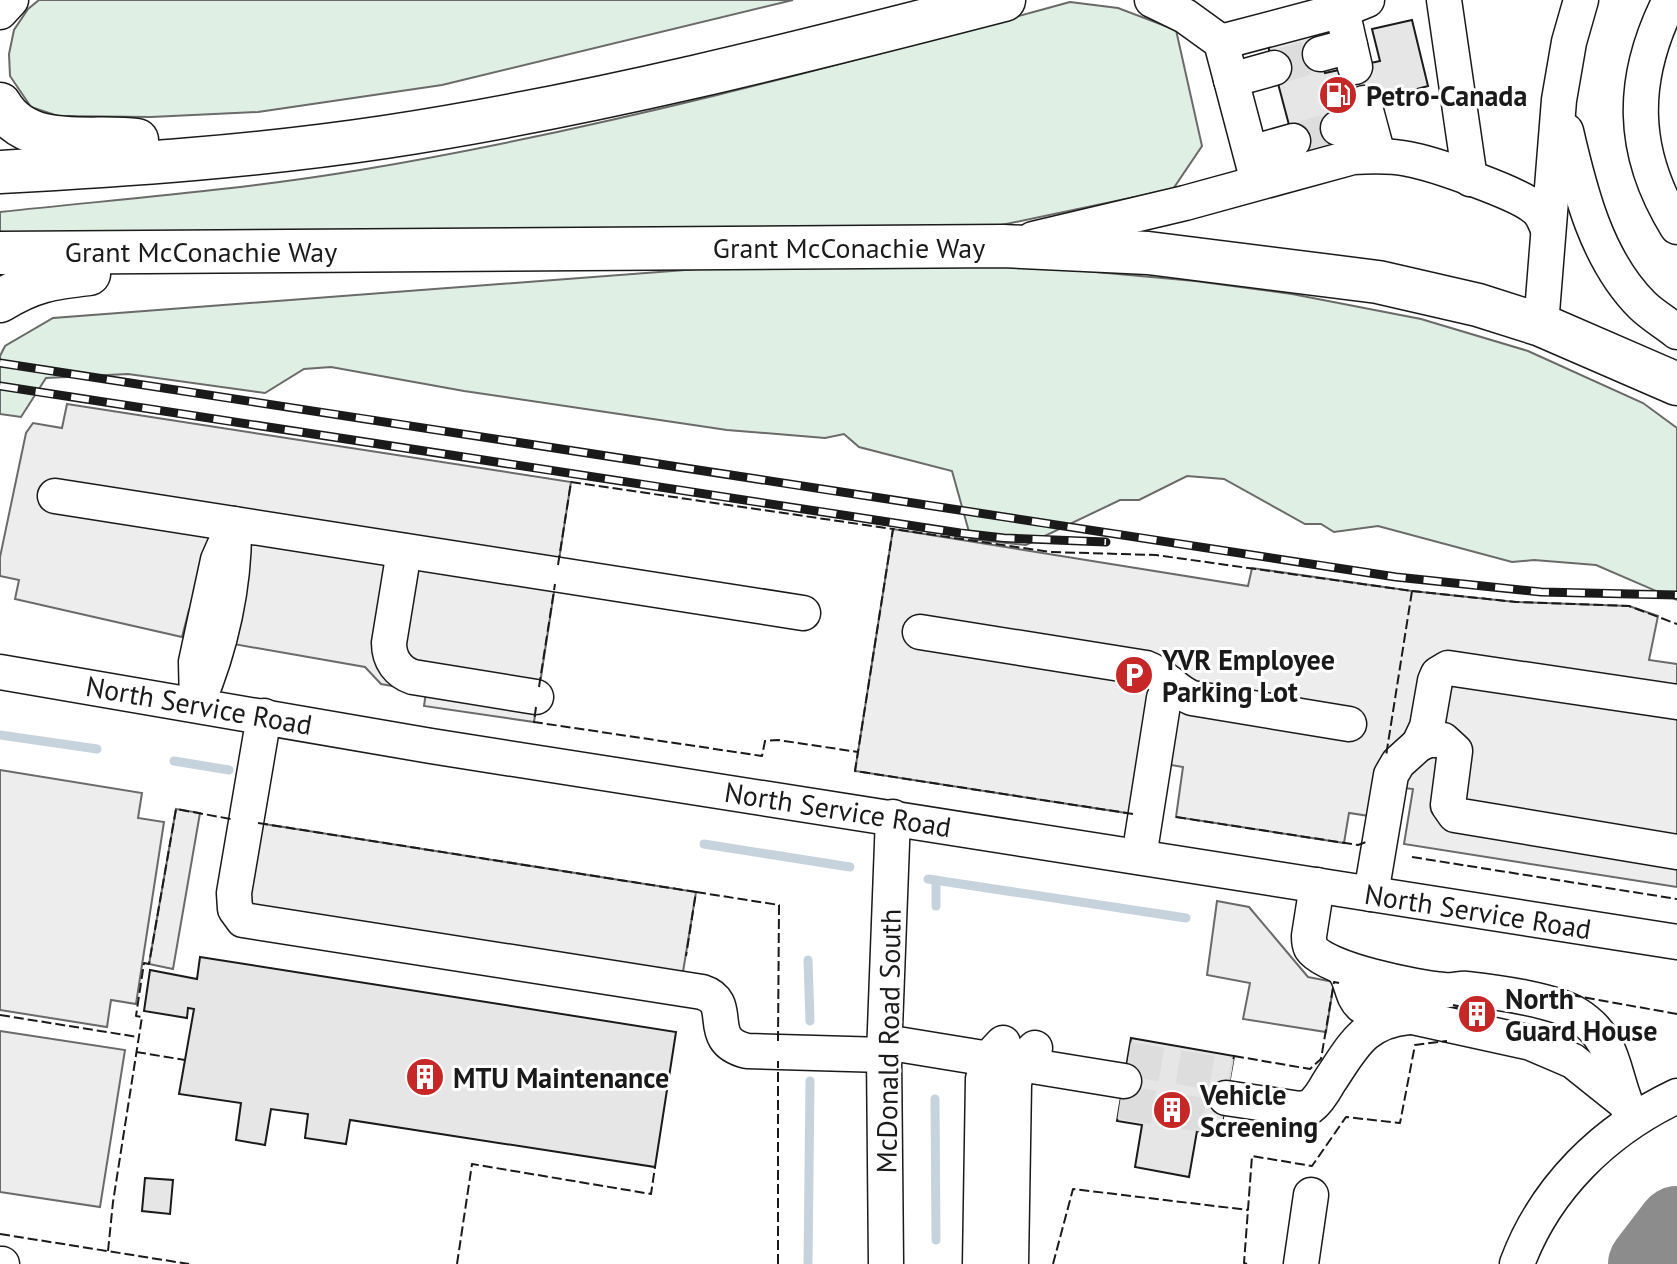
<svg xmlns="http://www.w3.org/2000/svg" width="1677" height="1264" font-family="'PT Sans',sans-serif">
  <style>
    .green { fill: #e0efe3; stroke: #6a6a6a; stroke-width: 2 }
    .parking { fill: #ededed; stroke: #6a6a6a; stroke-width: 2 }
    .lines { fill: none; stroke-linecap: round; stroke-linejoin: round }
    .stream { stroke: #c6d2dc; stroke-width: 9 }
    .taxiway { stroke: #8c8c8c; stroke-width: 80 }
    .building { fill: #e6e6e6; stroke: #1a1a1a; stroke-width: 2 }
    .minor-tunnel { stroke: #ddd; stroke-width: 34; stroke-dasharray: 34 17; stroke-linecap: butt }
    .minor-casing { stroke: #1a1a1a; stroke-width: 37 }
    .major-casing { stroke: #1a1a1a; stroke-width: 45 }
    .minor { stroke: #fff; stroke-width: 34 }
    .major { stroke: #fff; stroke-width: 42 }
    .rail-casing { stroke: #1a1a1a; stroke-width: 9 }
    .rail { stroke: #fff; stroke-width: 6; stroke-dasharray: 18; stroke-linecap: butt }
    .fence { stroke: #1a1a1a; stroke-width: 2; stroke-dasharray: 10 4; stroke-linecap: butt }
    .labels { text-anchor: middle; dominant-baseline: central; stroke-width: 6; stroke-linejoin: round; paint-order: stroke }
    .poi-label { font-size: 28px; font-weight: bold; fill: #1a1a1a; stroke: #fff; text-anchor: start }
    .street-label { font-size: 28px; fill: #1a1a1a; stroke: #fff }
  </style>
  <rect width="100%" height="100%" fill="#fff"/>
  <g class="green">
    <path d="M39,0H793L442,85L258,112L151,117L58,116L31,107L10,76L9,54L14,30L28,9Z"/>
    <path d="M1070,2L1118,8L1176,30L1202,146L1173,189L997,226L0,233V212C120,199 241,190 360,170C600,130 836,66 1070,2Z"/>
    <path d="M817,260H963L1195,281L1292,294L1421,319L1528,351L1643,403L1677,428V600L1596,565L1534,560L1512,562L1378,526L1334,532L1321,524H1305L1224,479L1187,476L1139,500H1120L1026,545L971,539L952,471L859,447L844,434L825,438L727,430L464,391L331,367L304,369L265,393L128,374L46,378L21,417L0,414V356L5,346L53,318Z"/>
  </g>
  <g class="parking">
    <path d="M67,404L571,482L534,722L424,706L426,692L381,684L365,667L228,643L231,619L189,610L182,637L15,599L19,580L0,576V557L26,433L33,423L62,428Z"/>
    <path d="M893,529L1248,586L1252,568L1412,591L1516,602L1629,606L1658,616L1649,660L1677,664V887L1404,844L1413,789L1381,785L1376,817L1349,813L1344,843L1176,817L1183,767L1142,760L1133,814L855,771Z"/>
    <path d="M0,770L142,793L138,818L164,822L136,1004L111,1000L107,1027L0,1010Z"/>
    <path d="M176,809L200,813L173,969L149,964Z"/>
    <path d="M258,823L696,892L682,978L244,908Z"/>
    <path d="M1217,901L1249,907L1308,977L1334,982L1326,1032L1243,1019L1250,983L1207,975Z"/>
    <path d="M0,1031L125,1050L100,1207L0,1192Z"/>
  </g>
  <g class="lines">
    <g class="stream">
      <path d="M0,735L97,749"/>
      <path d="M174,761L229,770"/>
      <path d="M704,844L850,867"/>
      <path d="M928,879L1186,918"/>
      <path d="M936,906V880"/>
      <path d="M808,960L810,1021"/>
      <path d="M935,1099L936,1240"/>
      <path d="M808,1264L810,1081"/>
    </g>
    <path class="taxiway" d="M1648,1264L1677,1226"/>
  </g>
  <g class="building">
    <path d="M1412,20L1428,86L1333,112L1345,159L1301,170L1267,42L1313,29L1325,73L1380,61L1372,29Z"/>
    <path d="M200,957L676,1032L655,1167L350,1120L346,1144L305,1138L308,1114L271,1109L265,1145L236,1140L241,1103L179,1094L194,1009L188,1008L187,1018L144,1011L150,970L197,979Z"/>
    <path d="M1131,1038L1234,1056L1220,1135L1197,1131L1189,1177L1135,1167L1142,1125L1117,1121Z"/>
    <path d="M145,1178L173,1180L170,1214L142,1211Z"/>
  </g>
  <g class="lines">
    <g class="minor-tunnel">
      <path d="M1274,68L1320,54"/>
      <path d="M1293,141L1338,128"/>
      <path d="M1128,1059L1231,1076"/>
      <path d="M1120,1102L1223,1118"/>
    </g>
    <defs>
      <g id="minor">
        <path d="M1152,0L1185,16L1221,42L1258,182"/>
        <path d="M1444,0L1470,179"/>
        <path d="M1670,0C1630,79 1630,151 1677,227"/>
        <path d="M1342,10L1355,67"/>
        <path d="M0,12L11,0"/>
        <path d="M1221,42L1342,10L1367,0"/>
        <path d="M1320,54L1350,46"/>
        <path d="M1231,80L1274,68"/>
        <path d="M1364,103L1378,155"/>
        <path d="M1338,128L1368,121"/>
        <path d="M1566,131C1580,192 1597,260 1642,305C1652,315 1666,323 1677,332"/>
        <path d="M1251,153L1293,141"/>
        <path d="M1033,239L1185,203L1353,157C1371,156 1390,155 1408,159C1432,163 1518,193 1535,208C1542,213 1544,220 1548,229"/>
        <path d="M1541,325L1559,100L1569,42L1581,0"/>
        <path d="M55,496L803,613"/>
        <path d="M234,524C235,585 221,648 197,704L196,662L218,560Z"/>
        <path d="M404,551L389,643C389,660 398,672 413,677L536,697"/>
        <path d="M920,632L1146,668C1165,675 1174,691 1192,698L1349,724"/>
        <path d="M0,672L431,746L1677,942"/>
        <path d="M1677,702L1448,668L1438,674L1435,681L1427,727L1419,744L1429,740H1443L1455,751L1448,805L1455,815L1677,852"/>
        <path d="M264,716L234,893L235,909L243,920L702,992C737,1003 702,1040 747,1051L884,1055"/>
        <path d="M1139,857L1164,698L1171,684"/>
        <path d="M1317,885L1309,936C1309,941 1309,944 1311,948C1325,970 1418,988 1444,990C1452,991 1460,988 1468,989C1496,992 1553,1000 1576,1014C1620,1041 1611,1080 1633,1119"/>
        <path d="M1371,894L1391,775L1398,763L1419,744"/>
        <path d="M1342,968C1353,979 1350,996 1362,1006L1531,1043L1573,1061L1623,1101"/>
        <path d="M885,1042L1124,1081"/>
        <path d="M1226,1098L1300,1109L1310,1107C1318,1101 1324,1091 1329,1082C1352,1048 1363,1021 1409,1017"/>
        <path d="M0,1264H2"/>
        <path d="M886,1264L884,1055L893,817"/>
        <path d="M980,1264L983,1079L988,1059L1003,1043"/>
        <path d="M1011,1264L1014,1084L1018,1064L1035,1048"/>
        <path d="M1301,1264L1311,1195"/>
        <path d="M1517,1264C1545,1188 1605,1130 1677,1096"/>
      </g>
      <g id="major">
        <path d="M0,104C28,152 91,134 137,140"/>
        <path d="M0,172C129,165 258,156 385,137C595,105 799,53 1004,0"/>
        <path d="M0,253L1003,246L1148,253L1378,282L1478,305L1541,325L1677,384"/>
        <path d="M0,301C32,281 52,278 89,274"/>
      </g>
    </defs>
    <use href="#minor" class="minor-casing"/>
    <use href="#major" class="major-casing"/>
    <use href="#minor" class="minor"/>
    <use href="#major" class="major"/>
    <defs>
      <g id="rail">
        <path d="M0,363L1396,577L1541,592L1677,595"/>
        <path d="M0,386L960,533L1004,538L1106,542"/>
      </g>
    </defs>
    <use href="#rail" class="rail-casing"/>
    <use href="#rail" class="rail"/>
    <g class="fence">
      <path d="M558,565L571,482L893,529"/>
      <path d="M1412,591L1516,602L1629,606L1677,624"/>
      <path d="M539,687L555,584"/>
      <path d="M536,707L534,722L762,756L765,741L778,740L858,752"/>
      <path d="M1133,814L855,771L893,529L1051,552L1156,555L1412,591L1386,756"/>
      <path d="M1176,817L1358,845L1369,841"/>
      <path d="M258,823L696,892L686,956"/>
      <path d="M1412,857L1677,899"/>
      <path d="M696,892L779,905L778,1041"/>
      <path d="M1571,995L1677,1014"/>
      <path d="M1453,1005L1468,1008"/>
      <path d="M0,1015L138,1037"/>
      <path d="M136,1052L185,1060"/>
      <path d="M1234,1056L1310,1069L1321,1059L1334,982L1339,983"/>
      <path d="M0,1234L189,1264"/>
      <path d="M108,1251L113,1202L142,1017L136,1016L144,963L149,964L176,809L231,819"/>
      <path d="M457,1264L472,1164L651,1194L655,1167"/>
      <path d="M778,1264V1061"/>
      <path d="M1053,1264L1073,1189L1248,1210"/>
      <path d="M1247,1264L1244,1263L1252,1156L1312,1166L1346,1117L1400,1123L1415,1045L1447,1041"/>
    </g>
  </g>
  <defs>
    <symbol id="fuel-disc" viewBox="-11 -11 22 22"><circle r="9.5" fill="#c62828" stroke="#fff"/><path d="M-5.5-6h7V0h2V4h1.3V-2.5L3-4.5l.8-.8L6-3V5H2.5V1h-1V6h-7ZM-4.2-4.7v3.2H.2V-4.7Z" fill="#fff"/></symbol>
    <symbol id="parking-disc" viewBox="-11 -11 22 22"><circle r="9.5" fill="#c62828" stroke="#fff"/><path d="M-3.5-5.5H1a3.5 3.5 0 0 1 0 7H-1V5.5H-3.5ZM-1-3.4V-.6H.8a1.4 1.4 0 0 0 0-2.8Z" fill="#fff"/></symbol>
    <symbol id="building-disc" viewBox="-11 -11 22 22"><circle r="9.5" fill="#c62828" stroke="#fff"/><path d="M-4-6H4V6H1V3H-1V6H-4ZM-2.5-4.3h1.7v1.8h-1.7ZM.8-4.3h1.7v1.8H.8ZM-2.5-1h1.7V.8h-1.7ZM.8-1h1.7V.8H.8Z" fill="#fff"/></symbol>
  </defs>
  <g fill-rule="evenodd">
    <use href="#fuel-disc" x="1316" y="73" width="44" height="44"/>
    <use href="#parking-disc" x="1112" y="653" width="44" height="44"/>
    <use href="#building-disc" x="1455" y="992" width="44" height="44"/>
    <use href="#building-disc" x="403" y="1055" width="44" height="44"/>
    <use href="#building-disc" x="1150" y="1088" width="44" height="44"/>
  </g>
  <g class="labels">
    <g class="poi-label">
      <text x="1366" y="95">Petro-Canada</text>
      <text x="1162" y="659">YVR Employee<tspan x="1162" dy="32">Parking Lot</tspan></text>
      <text x="1505" y="998">North<tspan x="1505" dy="32">Guard House</tspan></text>
      <text x="453" y="1077">MTU Maintenance</text>
      <text x="1200" y="1094">Vehicle<tspan x="1200" dy="32">Screening</tspan></text>
    </g>
    <g class="street-label">
      <text x="849" y="247">Grant McConachie Way</text>
      <text x="201" y="251">Grant McConachie Way</text>
      <text transform="translate(199 705) rotate(10)">North Service Road</text>
      <text transform="translate(838 809) rotate(9)">North Service Road</text>
      <text transform="translate(1478 911) rotate(9)">North Service Road</text>
      <text transform="translate(888 1041) rotate(-89)">McDonald Road South</text>
    </g>
  </g>
</svg>
